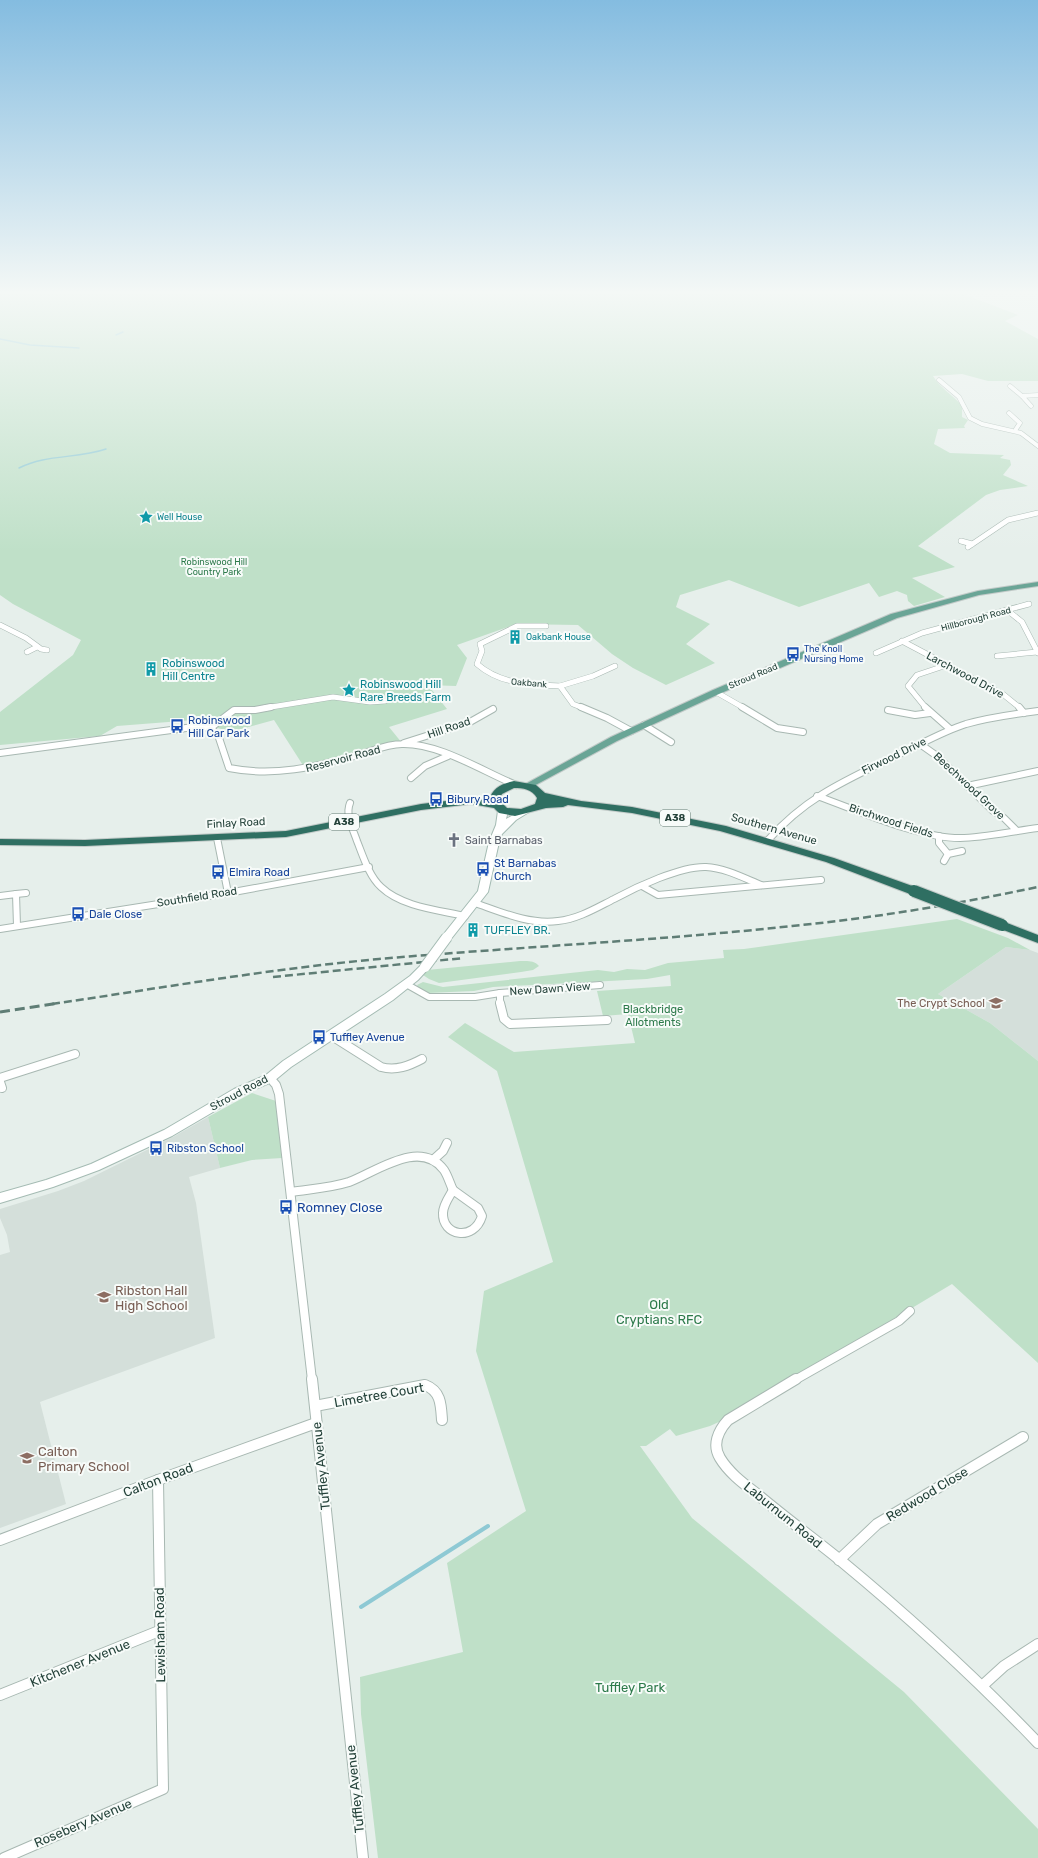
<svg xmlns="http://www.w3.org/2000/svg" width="1038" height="1858" font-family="Rubik,sans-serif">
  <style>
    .built { fill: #d4dfda }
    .green { fill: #bfe0c8 }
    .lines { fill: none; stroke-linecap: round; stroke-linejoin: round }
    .stream-far1 { stroke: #8ec9d4; stroke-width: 1.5 }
    .stream { stroke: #8ec9d4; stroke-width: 4 }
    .street-far4-casing { stroke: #a8b8b2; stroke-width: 5 }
    .street-far3-casing { stroke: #a8b8b2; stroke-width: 6 }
    .street-far2-casing { stroke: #a8b8b2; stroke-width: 8 }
    .street-far1-casing { stroke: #a8b8b2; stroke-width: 10 }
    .street-casing { stroke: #a8b8b2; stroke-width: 12 }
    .secondary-casing { stroke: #a4bbb3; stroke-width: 2 }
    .primary-casing { stroke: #c2cac8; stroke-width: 2 }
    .highway-casing { stroke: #c2cac8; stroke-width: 2 }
    .street-far4 { stroke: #fff; stroke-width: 4 }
    .street-far3 { stroke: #fff; stroke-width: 5 }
    .street-far2 { stroke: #fff; stroke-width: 6 }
    .street-far1 { stroke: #fff; stroke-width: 8 }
    .street { stroke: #fff; stroke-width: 10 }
    .secondary { fill: #fff; fill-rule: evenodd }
    .primary { fill: #6aa596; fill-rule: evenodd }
    .highway { fill: #2f6f62; fill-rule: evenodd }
    .rail-far1 { stroke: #5f7d75; stroke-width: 2.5; stroke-dasharray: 8 4; stroke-linecap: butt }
    .rail { stroke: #5f7d75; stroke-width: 3; stroke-dasharray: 10 5; stroke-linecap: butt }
    .secondary-bridge-casing { stroke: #a4bbb3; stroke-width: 12; stroke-linecap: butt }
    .highway-bridge-casing { stroke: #c2cac8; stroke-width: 14; stroke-linecap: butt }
    .secondary-bridge { stroke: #fff; stroke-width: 10 }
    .highway-bridge { stroke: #2f6f62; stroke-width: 12 }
    .labels { text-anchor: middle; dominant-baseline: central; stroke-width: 4; stroke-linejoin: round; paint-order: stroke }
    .far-culture-label { font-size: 9px; fill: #0d838f; stroke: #f7fbf9; text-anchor: start }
    .far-park-label { font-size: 9px; fill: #2d7a4b; stroke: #f7fbf9 }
    .far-street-label { font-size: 9px; fill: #24423a; stroke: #f7fbf9 }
    .far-transit-label { font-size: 9px; fill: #164399; stroke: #f7fbf9; text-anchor: start }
    .shield { fill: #f7fbf9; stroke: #637a73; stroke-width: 1 }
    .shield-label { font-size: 10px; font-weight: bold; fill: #24423a }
    .culture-label { font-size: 11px; fill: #0d838f; stroke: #f7fbf9; text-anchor: start }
    .street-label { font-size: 11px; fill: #24423a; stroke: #f7fbf9 }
    .transit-label { font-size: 11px; fill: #164399; stroke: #f7fbf9; text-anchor: start }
    .worship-label { font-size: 11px; fill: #5b616d; stroke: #f7fbf9; text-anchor: start }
    .education-label { font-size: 11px; fill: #785e54; stroke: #f7fbf9; text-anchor: end }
    .park-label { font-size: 11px; fill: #2d7a4b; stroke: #f7fbf9 }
    .near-transit-label { font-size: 13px; fill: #164399; stroke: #f7fbf9; text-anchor: start }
    .near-education-label { font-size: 13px; fill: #785e54; stroke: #f7fbf9; text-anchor: start }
    .near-park-label { font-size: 13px; fill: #2d7a4b; stroke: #f7fbf9 }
    .near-street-label { font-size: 13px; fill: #24423a; stroke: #f7fbf9 }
  </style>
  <rect width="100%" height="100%" fill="#e6efeb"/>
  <g class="built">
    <path d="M1006,947L1030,950L1038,953V1061L990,1023L938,994Z"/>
    <path d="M208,1117L220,1168L189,1177L196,1203L215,1338L40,1402L66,1504L0,1528V1255L10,1252L7,1235L0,1218V1209L58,1191L84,1181L173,1137Z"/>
  </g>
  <g class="green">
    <path d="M0,292H958L1018,315L1005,321L1038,339V381H988L962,374L933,376C940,388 953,395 962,406V417L968,420L964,426L965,428L938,429L934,444L950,453L1004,455L1000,458L1010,460L1011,465L1003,475L1028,486L1000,490L986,495L918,546L955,567L912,578L945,597L914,606L908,601L907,595L897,591L879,597L869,583L799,607L729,580L680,595L676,607L710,624L686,644L715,663L666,685L633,668L612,654L578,625L516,624L457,645L467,658L456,686L428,685L447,709L389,727L402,743L306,770L274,720L230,732L194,720L117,726L100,736L0,745V712L73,655L81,640L13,604L0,595Z"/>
    <path d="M957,919L1008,938L1030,950L1006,947L938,994L990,1023L1038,1061V1363L952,1284L732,1416L710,1426L676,1436L670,1429L646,1446H640L692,1518L904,1692L1038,1829V1858H378L361,1714L360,1677L463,1652L447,1563L526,1511L476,1351L484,1291L553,1262L497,1071L448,1037L465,1023L514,1052L635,1043L628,1014L603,1016L597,991L671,986L670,975L647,979L493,987L474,991L427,993L421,991L417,985L423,982L443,987L598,970L614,972L627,969L645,970L668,963L724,958L723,950L744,949Z"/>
    <path d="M520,961C527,961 534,960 539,966L533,970L521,972L439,983L429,979L423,975L427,970Z"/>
    <path d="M252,1093L276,1101L282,1158L252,1160L220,1168L208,1117Z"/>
  </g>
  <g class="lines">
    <g class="stream-far1">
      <path d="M116,335L123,332"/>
      <path d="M0,339L30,345L79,348"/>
      <path d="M19,468C46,454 77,459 106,449"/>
    </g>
    <path class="stream" d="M361,1607L488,1526"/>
    <defs>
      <g id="street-far4">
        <path d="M939,380L959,397L970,418L982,424L1021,433L1038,446"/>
        <path d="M1010,386L1022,396"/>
        <path d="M1031,406L1022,396L1038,395"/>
        <path d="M1009,413L1020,423L1016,429"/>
      </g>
      <g id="street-far3">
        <path d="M961,541L972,544"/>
        <path d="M968,547L1008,520L1038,513"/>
        <path d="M1007,610L1022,622L1038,653"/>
        <path d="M0,625L26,638L41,649L47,650"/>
        <path d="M546,626H517L480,644L482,651L477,664C501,685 530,684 560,686L573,704L583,708"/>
        <path d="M902,641L1004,695L1020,708"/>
        <path d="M27,652L37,647"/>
        <path d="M876,653L922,633L1029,604"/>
        <path d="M997,656L1037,652"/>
        <path d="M560,686L593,676L615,666"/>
        <path d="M716,692L744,708"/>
        <path d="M265,708L333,697L370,702L385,701"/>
        <path d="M926,708L908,686L917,675L947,665"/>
      </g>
      <g id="street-far2">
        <path d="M581,707L607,718L631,731"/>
        <path d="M742,707L777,728L803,732"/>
        <path d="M925,707L950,729"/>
        <path d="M1019,707L1024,713"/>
        <path d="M888,710L915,715L930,713"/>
        <path d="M644,725L671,742"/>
        <path d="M209,729L234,710H255L271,707"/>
        <path d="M404,743L470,722L493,709"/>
        <path d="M920,744L937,756L993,811L1004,818L1017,831"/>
        <path d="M0,753L201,726L213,730L218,735L229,768C274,777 315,767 358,755C372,751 387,744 402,744C439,743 482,771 516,785"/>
        <path d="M411,778L425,766L448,756"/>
        <path d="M967,786L1038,771"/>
        <path d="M817,796C857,810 918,838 960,838C984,838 1013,831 1038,828"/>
        <path d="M350,803C345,815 353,829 357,841C363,856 369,876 381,887C402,907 438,910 465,916"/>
        <path d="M939,836V843L948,854"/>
        <path d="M217,838L228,893"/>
        <path d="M768,840C808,795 849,779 902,753C923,743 944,731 966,724C990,717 1014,714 1038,711"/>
        <path d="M944,861L948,854L962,851"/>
        <path d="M642,886L658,895L821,880"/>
        <path d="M16,894L26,893"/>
        <path d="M0,896L16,894L17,926"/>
        <path d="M475,903C501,912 530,925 558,921C578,919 596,908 614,899C636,887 681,866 706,867C725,868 744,878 761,885"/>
        <path d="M0,929L228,893L369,867"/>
        <path d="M406,984L429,997H475L500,993L600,985"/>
        <path d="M500,993V1004"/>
      </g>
      <g id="street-far1">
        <path d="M500,1003L504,1019L510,1024L607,1020"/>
        <path d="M332,1036L381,1067C396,1071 409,1066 422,1059"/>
        <path d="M0,1078L75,1054"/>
        <path d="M270,1078L276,1085L279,1094L312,1380"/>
        <path d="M0,1082L2,1088"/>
        <path d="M433,1160L443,1151L447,1143"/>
        <path d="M453,1190L478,1208L482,1216C474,1242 442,1236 443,1213C443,1205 449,1197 453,1190Z"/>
        <path d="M291,1192C310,1189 330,1188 349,1182C376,1172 420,1138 444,1170C448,1176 450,1184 453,1190"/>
        <path d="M795,1380L899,1321L910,1311"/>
      </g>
      <g id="street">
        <path d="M312,1379L363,1858"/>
        <path d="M796,1379L728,1420C718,1431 712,1445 720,1458C729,1473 744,1484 757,1494C784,1517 813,1538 840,1560C909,1617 976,1678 1038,1743"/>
        <path d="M315,1406L425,1385C441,1391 441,1405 442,1420"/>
        <path d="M0,1540L158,1480L316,1423"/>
        <path d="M839,1560L877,1524L1023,1437"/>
        <path d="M982,1686L1004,1666L1038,1644"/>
        <path d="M0,1695L159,1631"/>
        <path d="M4,1858L163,1789L158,1480"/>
      </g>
      <g id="secondary">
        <path d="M503,808L508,811L506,819L524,809L529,812L516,820L502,834L499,842L488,892L451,939H443L442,937L443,935L478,891L489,842L496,825L498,811Z"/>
        <path d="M425,964L430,967L418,980L393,1000L291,1067L274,1081L242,1095L172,1136L99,1170L53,1187L0,1203V1193L46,1180L91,1164L164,1130L234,1089L266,1075L283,1061L385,994L410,976L421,965Z"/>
      </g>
      <path id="primary" d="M1038,582V586L979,595L897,618L719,694L617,741L530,788H524L522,786L611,737L713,690L891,614L978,591Z"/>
      <g id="highway">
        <path d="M514,781L536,785L545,793L581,801L632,807L726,826L834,858L918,888L920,891L914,895L910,894L826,862L720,831L632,813L568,805L563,807L546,808L515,816L499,813L494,808L471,804L421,810L286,837L85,846L0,845V839L85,840L286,831L421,804L471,798L489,801C492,788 501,784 514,781ZM514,788C523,788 532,789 537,798L535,804L521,809L507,808L499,800L502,794Z"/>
        <path d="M1002,921L1038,935V943L998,928L996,925L998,922Z"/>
      </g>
    </defs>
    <use href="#street-far4" class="street-far4-casing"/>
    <use href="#street-far3" class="street-far3-casing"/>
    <use href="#street-far2" class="street-far2-casing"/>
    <use href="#street-far1" class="street-far1-casing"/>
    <use href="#street" class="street-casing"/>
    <use href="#secondary" class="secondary-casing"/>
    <use href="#primary" class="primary-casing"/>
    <use href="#highway" class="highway-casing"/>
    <use href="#street-far4" class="street-far4"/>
    <use href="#street-far3" class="street-far3"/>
    <use href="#street-far2" class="street-far2"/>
    <use href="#street-far1" class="street-far1"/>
    <use href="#street" class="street"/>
    <use href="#secondary" class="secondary"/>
    <use href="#primary" class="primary"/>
    <use href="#highway" class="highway"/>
    <g class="rail-far1">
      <path d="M273,977L464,958"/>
      <path d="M52,1004C161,988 269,969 379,959C516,947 654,941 792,926C875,918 956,904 1038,887"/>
    </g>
    <path class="rail" d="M0,1012L59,1003"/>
    <defs>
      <path id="secondary-bridge" d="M425,967L447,937"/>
      <path id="highway-bridge" d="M914,891L1002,925"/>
    </defs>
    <use href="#secondary-bridge" class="secondary-bridge-casing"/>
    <use href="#highway-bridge" class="highway-bridge-casing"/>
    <use href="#secondary-bridge" class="secondary-bridge"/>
    <use href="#highway-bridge" class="highway-bridge"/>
  </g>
  <linearGradient id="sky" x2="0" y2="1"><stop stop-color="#84bce0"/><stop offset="0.53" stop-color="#f4f8f6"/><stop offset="1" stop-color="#f4f8f6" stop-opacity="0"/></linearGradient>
  <rect width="1038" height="552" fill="url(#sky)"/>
  <defs>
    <symbol id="sight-bare" viewBox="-9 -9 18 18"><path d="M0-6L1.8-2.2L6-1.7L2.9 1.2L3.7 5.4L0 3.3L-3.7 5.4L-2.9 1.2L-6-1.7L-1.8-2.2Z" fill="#0f9aa8" stroke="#f7fbf9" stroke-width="2.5" paint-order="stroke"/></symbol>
    <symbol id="building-bare" viewBox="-9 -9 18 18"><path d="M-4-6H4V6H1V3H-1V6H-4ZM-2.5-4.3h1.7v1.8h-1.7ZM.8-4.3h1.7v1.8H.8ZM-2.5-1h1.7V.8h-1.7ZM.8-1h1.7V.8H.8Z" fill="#0f9aa8" stroke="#f7fbf9" stroke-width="2.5" paint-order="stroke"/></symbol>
    <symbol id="bus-bare" viewBox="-9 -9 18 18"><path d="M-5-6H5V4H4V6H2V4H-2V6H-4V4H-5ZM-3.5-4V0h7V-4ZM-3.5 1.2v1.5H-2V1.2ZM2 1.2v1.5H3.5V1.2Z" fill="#1a4fb4" stroke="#f7fbf9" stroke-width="2.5" paint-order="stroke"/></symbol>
    <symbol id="church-bare" viewBox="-9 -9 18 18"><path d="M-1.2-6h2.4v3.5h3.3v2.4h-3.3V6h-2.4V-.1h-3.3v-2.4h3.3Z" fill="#6b7280" stroke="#f7fbf9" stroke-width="2.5" paint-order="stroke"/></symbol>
    <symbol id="school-bare" viewBox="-9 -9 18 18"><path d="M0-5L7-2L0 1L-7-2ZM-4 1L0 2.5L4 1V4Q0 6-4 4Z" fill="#8d6e63" stroke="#f7fbf9" stroke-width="2.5" paint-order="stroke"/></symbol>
  </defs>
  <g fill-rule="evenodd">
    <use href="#sight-bare" x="136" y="507" width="20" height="20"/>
    <use href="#building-bare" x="505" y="627" width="20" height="20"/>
    <use href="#bus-bare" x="783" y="644" width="20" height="20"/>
    <use href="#building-bare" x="141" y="659" width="20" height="20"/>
    <use href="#sight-bare" x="339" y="680" width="20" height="20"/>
    <use href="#bus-bare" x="167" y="716" width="20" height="20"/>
    <use href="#bus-bare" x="426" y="789" width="20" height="20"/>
    <use href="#church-bare" x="444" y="830" width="20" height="20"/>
    <use href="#bus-bare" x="473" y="859" width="20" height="20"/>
    <use href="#bus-bare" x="208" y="862" width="20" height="20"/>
    <use href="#bus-bare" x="68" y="904" width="20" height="20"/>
    <use href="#building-bare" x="463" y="920" width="20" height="20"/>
    <use href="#school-bare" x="986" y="993" width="20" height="20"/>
    <use href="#bus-bare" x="309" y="1027" width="20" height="20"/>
    <use href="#bus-bare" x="146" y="1138" width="20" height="20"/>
    <use href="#bus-bare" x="276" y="1197" width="20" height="20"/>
    <use href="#school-bare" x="94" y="1287" width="20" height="20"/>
    <use href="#school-bare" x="17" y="1448" width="20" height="20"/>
  </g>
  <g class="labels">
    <g class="far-culture-label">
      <text x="157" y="517">Well House</text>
      <text x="526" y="637">Oakbank House</text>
    </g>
    <g class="far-park-label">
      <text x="214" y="562">Robinswood Hill<tspan x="214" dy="10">Country Park</tspan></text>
    </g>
    <g class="far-street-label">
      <text transform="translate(976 619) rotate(-15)">Hillborough Road</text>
      <text transform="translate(753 676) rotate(-23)">Stroud Road</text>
      <text transform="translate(529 683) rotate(5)">Oakbank</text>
    </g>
    <g class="far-transit-label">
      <text x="804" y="649">The Knoll<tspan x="804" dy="10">Nursing Home</tspan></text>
    </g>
    <g class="shield">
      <rect x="660" y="810" width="30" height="16" rx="3"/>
      <rect x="329" y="814" width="30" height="16" rx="3"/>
    </g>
    <g class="shield-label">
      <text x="675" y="818">A38</text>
      <text x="344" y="822">A38</text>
    </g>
    <g class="culture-label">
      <text x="162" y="663">Robinswood<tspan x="162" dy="13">Hill Centre</tspan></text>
      <text x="360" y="684">Robinswood Hill<tspan x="360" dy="13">Rare Breeds Farm</tspan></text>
      <text x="484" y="930">TUFFLEY BR.</text>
    </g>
    <g class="street-label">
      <text transform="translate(965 675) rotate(28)">Larchwood Drive</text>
      <text transform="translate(449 728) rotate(-19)">Hill Road</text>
      <text transform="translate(894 756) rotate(-26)">Firwood Drive</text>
      <text transform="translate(343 759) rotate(-15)">Reservoir Road</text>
      <text transform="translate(969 786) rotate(43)">Beechwood Grove</text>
      <text transform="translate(891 821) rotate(18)">Birchwood Fields</text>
      <text transform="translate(236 823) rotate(-3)">Finlay Road</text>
      <text transform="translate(774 829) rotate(16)">Southern Avenue</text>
      <text transform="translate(197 897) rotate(-9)">Southfield Road</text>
      <text transform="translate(550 989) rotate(-4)">New Dawn View</text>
      <text transform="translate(239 1093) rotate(-28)">Stroud Road</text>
    </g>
    <g class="transit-label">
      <text x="188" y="720">Robinswood<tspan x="188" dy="13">Hill Car Park</tspan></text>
      <text x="447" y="799">Bibury Road</text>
      <text x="494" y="863">St Barnabas<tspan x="494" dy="13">Church</tspan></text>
      <text x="229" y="872">Elmira Road</text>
      <text x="89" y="914">Dale Close</text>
      <text x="330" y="1037">Tuffley Avenue</text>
      <text x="167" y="1148">Ribston School</text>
    </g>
    <g class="worship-label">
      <text x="465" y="840">Saint Barnabas</text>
    </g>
    <g class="education-label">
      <text x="985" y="1003">The Crypt School</text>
    </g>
    <g class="park-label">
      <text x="653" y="1009">Blackbridge<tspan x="653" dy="13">Allotments</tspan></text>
    </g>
    <g class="near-transit-label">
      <text x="297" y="1207">Romney Close</text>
    </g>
    <g class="near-education-label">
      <text x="115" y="1290">Ribston Hall<tspan x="115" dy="15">High School</tspan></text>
      <text x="38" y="1451">Calton<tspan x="38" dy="15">Primary School</tspan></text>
    </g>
    <g class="near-park-label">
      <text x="659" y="1304">Old<tspan x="659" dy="15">Cryptians RFC</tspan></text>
      <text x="630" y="1687">Tuffley Park</text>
    </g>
    <g class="near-street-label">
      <text transform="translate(379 1395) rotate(-10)">Limetree Court</text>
      <text transform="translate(321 1466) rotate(-96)">Tuffley Avenue</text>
      <text transform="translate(158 1480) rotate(-21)">Calton Road</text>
      <text transform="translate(927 1494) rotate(-31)">Redwood Close</text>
      <text transform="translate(783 1515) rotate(39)">Laburnum Road</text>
      <text transform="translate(160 1635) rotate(-91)">Lewisham Road</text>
      <text transform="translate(80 1663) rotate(-22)">Kitchener Avenue</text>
      <text transform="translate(355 1789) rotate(-96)">Tuffley Avenue</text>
      <text transform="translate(83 1823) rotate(-23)">Rosebery Avenue</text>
    </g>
  </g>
</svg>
